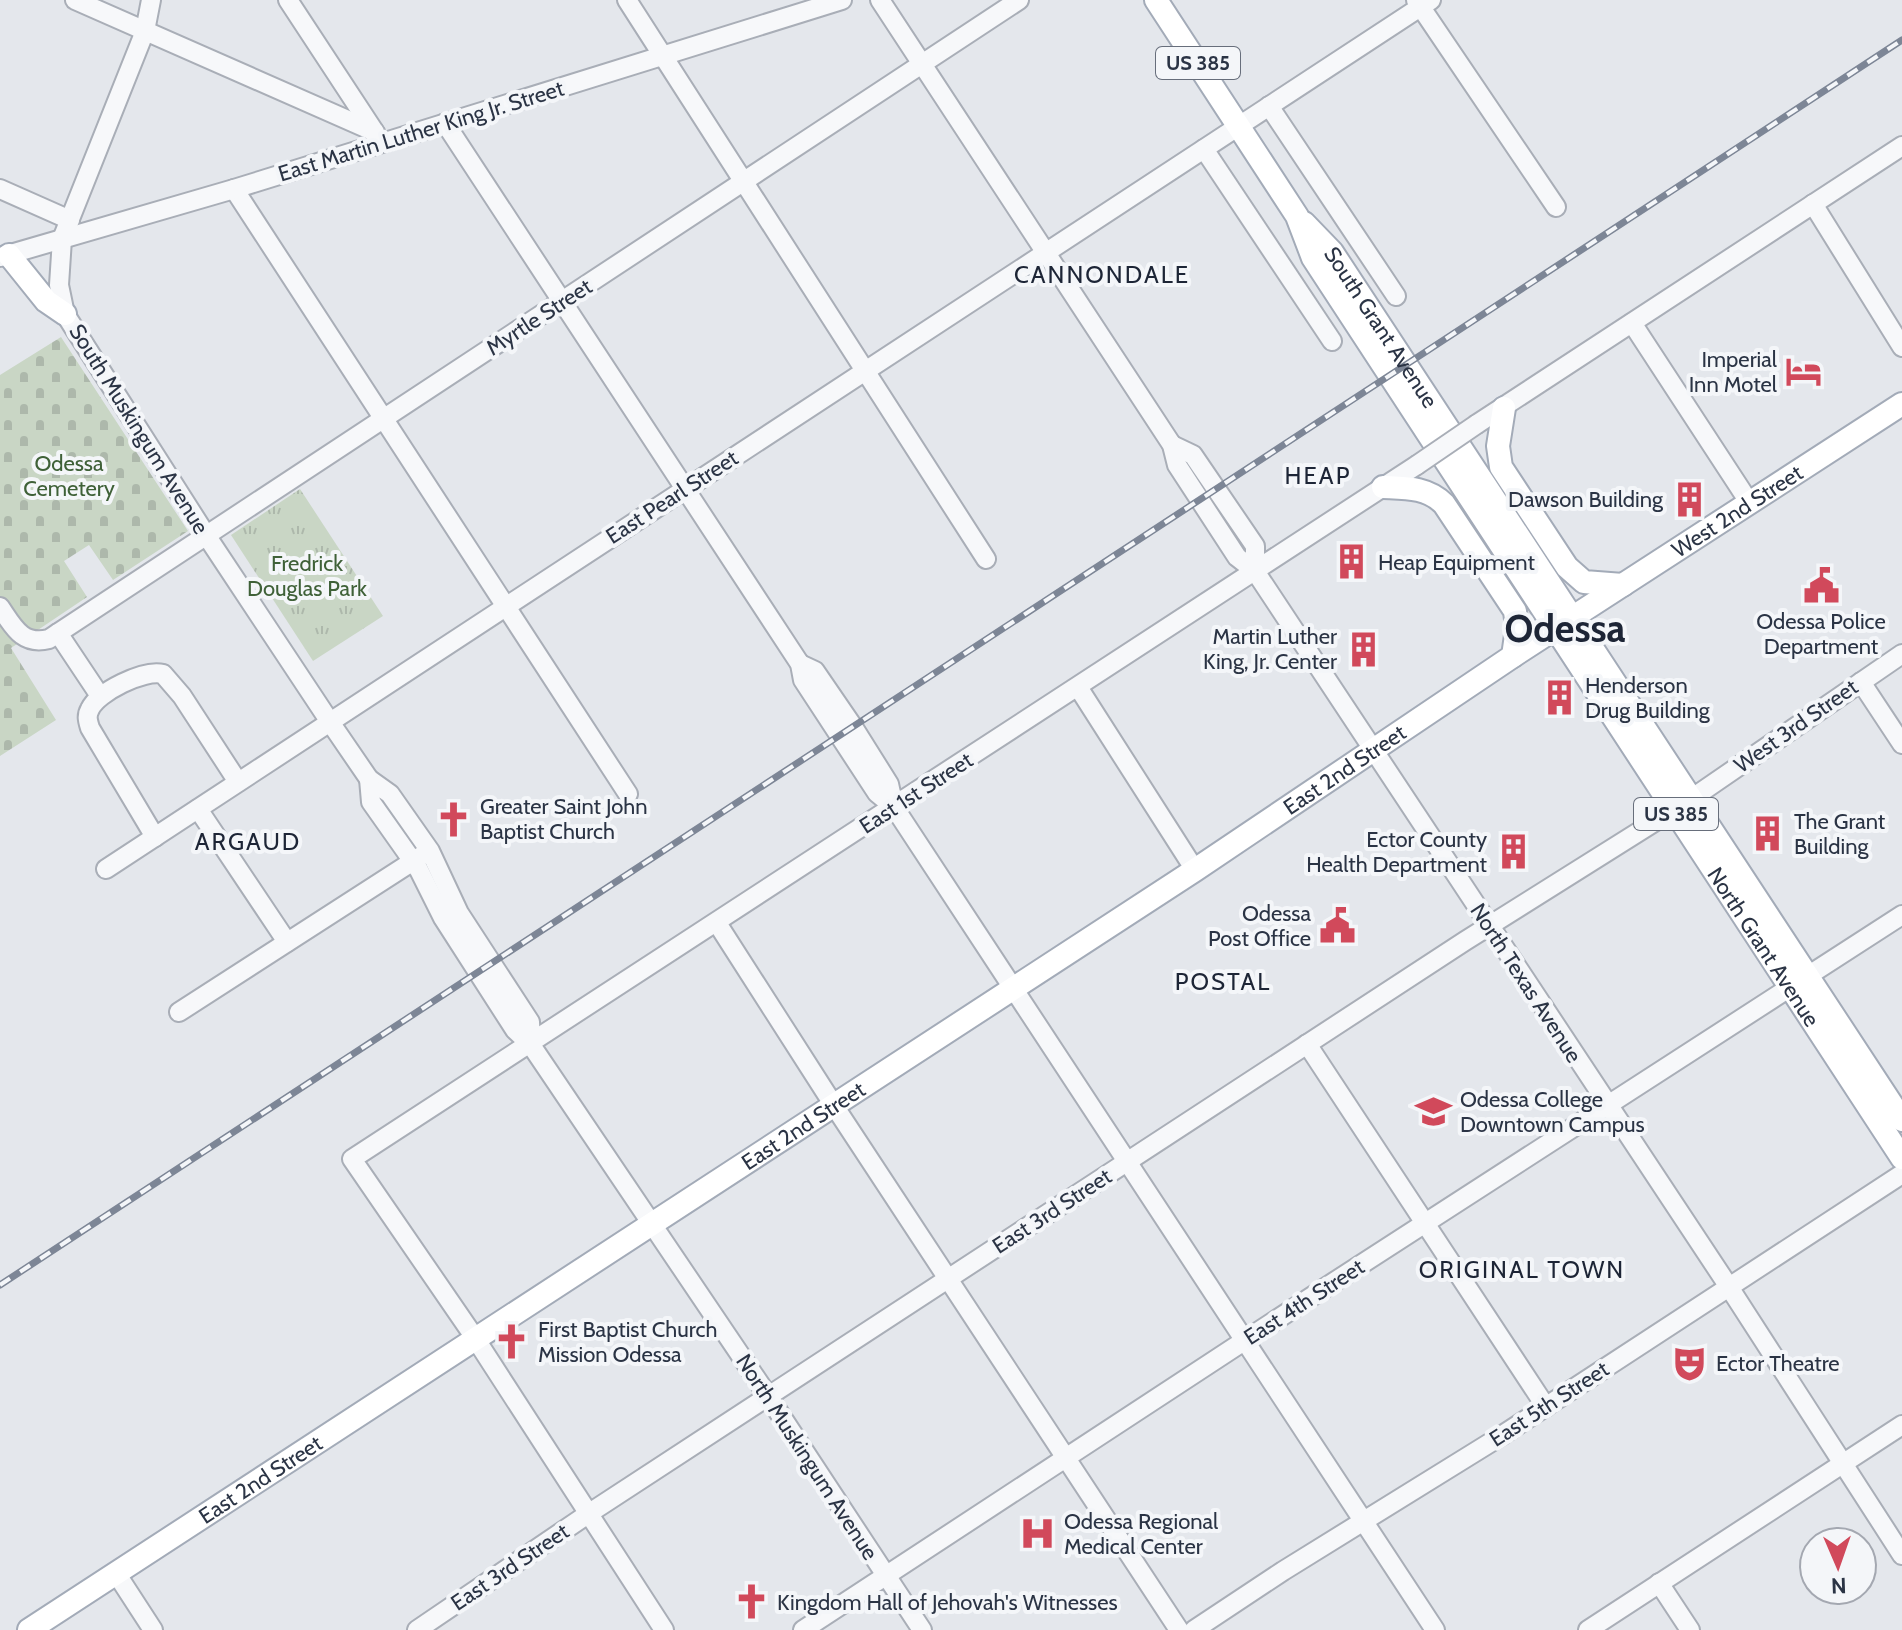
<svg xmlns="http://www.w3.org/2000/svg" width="1902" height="1630" font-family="Cabin,sans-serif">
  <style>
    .cemetery { fill: url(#cemetery-stones) }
    .park { fill: url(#park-tufts) }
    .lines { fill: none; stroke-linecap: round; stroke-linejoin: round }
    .minor-casing { stroke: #a9aeb7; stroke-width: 22 }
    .major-casing { stroke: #a3abb8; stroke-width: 26 }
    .minor { stroke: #f7f8fa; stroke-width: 18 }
    .major { stroke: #fff; stroke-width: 22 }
    .rail-casing { stroke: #7d8696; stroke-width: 7 }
    .rail { stroke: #f4f6f9; stroke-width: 4; stroke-dasharray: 12; stroke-linecap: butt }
    .minor-bridge-casing { stroke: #a9aeb7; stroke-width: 22; stroke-linecap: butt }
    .minor-bridge { stroke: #f7f8fa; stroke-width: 18 }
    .labels { text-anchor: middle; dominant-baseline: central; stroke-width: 8; stroke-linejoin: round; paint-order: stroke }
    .shield { fill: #f4f6f9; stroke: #676e7b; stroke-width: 2 }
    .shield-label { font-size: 20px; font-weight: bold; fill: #2b3445 }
    .street-label { font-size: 22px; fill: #2b3445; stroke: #f4f6f9 }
    .poi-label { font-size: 22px; fill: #2b3445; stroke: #f4f6f9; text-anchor: start }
    .park-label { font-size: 22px; fill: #3f6138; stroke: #f4f6f9 }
    .neighbourhood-label { font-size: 24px; letter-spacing: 2px; fill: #1d2536; stroke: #f4f6f9 }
    .town-label { font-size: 38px; font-weight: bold; fill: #1d2536; stroke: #f4f6f9 }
  </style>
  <defs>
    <pattern id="cemetery-stones" width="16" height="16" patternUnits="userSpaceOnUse" patternTransform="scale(2)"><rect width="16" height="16" fill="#c9d6c5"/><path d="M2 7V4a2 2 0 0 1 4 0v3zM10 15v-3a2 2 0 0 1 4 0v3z" fill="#adb8ab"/></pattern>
    <pattern id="park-tufts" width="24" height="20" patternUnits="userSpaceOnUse" patternTransform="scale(2)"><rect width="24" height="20" fill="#c9d6c5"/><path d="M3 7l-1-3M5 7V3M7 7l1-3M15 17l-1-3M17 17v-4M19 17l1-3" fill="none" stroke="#adb8ab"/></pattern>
  </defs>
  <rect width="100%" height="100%" fill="#e4e7ec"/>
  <path class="cemetery" d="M61,337L188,531L113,580L89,545L64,561L87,597L11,648L56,720L0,756V375Z"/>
  <path class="park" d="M300,489L383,616L313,661L231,535Z"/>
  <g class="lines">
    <defs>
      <g id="minor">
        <path d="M75,0L375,132"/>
        <path d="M151,0L145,31L62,239L59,285L65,314L206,535L330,722L369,779L390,794L430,851L459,913L530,1022L531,1045"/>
        <path d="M288,0L374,131"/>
        <path d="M627,0L986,559"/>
        <path d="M880,0L1172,445L1177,465L1237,557L1255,571L1729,1287L1902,1555"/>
        <path d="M1416,0L1556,207"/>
        <path d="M1269,106L1396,296"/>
        <path d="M445,123L800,664L803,680L877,793L894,807L1435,1630"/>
        <path d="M1204,149L1332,341"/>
        <path d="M0,189L70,220"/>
        <path d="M234,189L628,794"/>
        <path d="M1813,204L1902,347"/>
        <path d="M0,257L234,189L842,0"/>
        <path d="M1632,323L1749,502"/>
        <path d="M1477,424L1902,146"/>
        <path d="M1172,445L1193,455L1255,546V571"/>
        <path d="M0,607C13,626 22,646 49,639L1019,0"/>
        <path d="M58,633L100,696"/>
        <path d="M800,664L815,671L852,725L889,784L894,807"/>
        <path d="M1861,682L1902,744"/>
        <path d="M1078,687L1195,870"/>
        <path d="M369,779L371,802L419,870L443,918L515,1030L531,1045L768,1396L922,1630"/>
        <path d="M198,809L287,942"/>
        <path d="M155,837L90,728C88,721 86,716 90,709C98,692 144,669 163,674L182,696L238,782"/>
        <path d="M106,869L1431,0"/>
        <path d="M717,923L833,1104L1179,1630"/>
        <path d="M179,1012L421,856"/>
        <path d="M1307,1044L1546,1407"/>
        <path d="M116,1573L153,1630"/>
        <path d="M1659,1583L1690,1630"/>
        <path d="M417,1630L588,1514L1465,941L1691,799L1902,654"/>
        <path d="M664,1630L475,1338L352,1159L1417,465"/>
        <path d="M803,1630L1334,1282L1902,915"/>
        <path d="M1194,1630L1283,1571L1501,1436L1902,1174"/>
        <path d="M1588,1630L1902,1425"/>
      </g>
      <g id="major">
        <path id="s1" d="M1156,0L1297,216L1313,258L1902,1158"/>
        <path id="s2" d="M1304,223L1332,252L1902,1120"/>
        <path d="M9,255L46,301L65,314"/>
        <path d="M1504,408L1498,446L1501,467L1567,567L1584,582L1623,585"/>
        <path d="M1383,487C1406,488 1427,487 1444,504L1515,611L1517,628L1513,656"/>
        <path id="s3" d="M29,1630L1195,870L1513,656L1902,404"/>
      </g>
    </defs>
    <use href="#minor" class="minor-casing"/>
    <use href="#major" class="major-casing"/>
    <use href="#minor" class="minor"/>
    <use href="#major" class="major"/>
    <defs>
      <path id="rail" d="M0,1285L1902,40"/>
    </defs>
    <use href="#rail" class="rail-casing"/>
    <use href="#rail" class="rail"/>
    <defs>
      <path id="minor-bridge" d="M1417,465L1477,424"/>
    </defs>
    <use href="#minor-bridge" class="minor-bridge-casing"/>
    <use href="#minor-bridge" class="minor-bridge"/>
  </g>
  <defs>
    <symbol id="hotel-bare" viewBox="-9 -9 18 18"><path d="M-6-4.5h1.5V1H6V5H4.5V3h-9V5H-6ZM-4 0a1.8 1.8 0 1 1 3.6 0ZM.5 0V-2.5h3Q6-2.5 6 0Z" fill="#d1495b" stroke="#f4f6f9" stroke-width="2.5" paint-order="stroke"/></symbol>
    <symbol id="building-bare" viewBox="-9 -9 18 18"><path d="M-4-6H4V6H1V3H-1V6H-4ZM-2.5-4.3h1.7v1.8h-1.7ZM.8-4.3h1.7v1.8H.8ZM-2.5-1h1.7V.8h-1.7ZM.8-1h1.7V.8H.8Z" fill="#d1495b" stroke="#f4f6f9" stroke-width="2.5" paint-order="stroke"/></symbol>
    <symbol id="civic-bare" viewBox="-9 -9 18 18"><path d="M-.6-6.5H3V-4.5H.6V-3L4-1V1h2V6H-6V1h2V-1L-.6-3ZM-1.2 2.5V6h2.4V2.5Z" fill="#d1495b" stroke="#f4f6f9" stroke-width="2.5" paint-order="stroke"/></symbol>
    <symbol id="church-bare" viewBox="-9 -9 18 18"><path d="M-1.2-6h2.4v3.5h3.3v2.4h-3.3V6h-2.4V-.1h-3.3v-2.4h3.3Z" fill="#d1495b" stroke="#f4f6f9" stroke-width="2.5" paint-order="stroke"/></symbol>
    <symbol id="university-bare" viewBox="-9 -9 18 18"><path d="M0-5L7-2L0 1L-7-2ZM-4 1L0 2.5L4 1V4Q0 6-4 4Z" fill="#d1495b" stroke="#f4f6f9" stroke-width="2.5" paint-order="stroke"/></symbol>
    <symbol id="theatre-bare" viewBox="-9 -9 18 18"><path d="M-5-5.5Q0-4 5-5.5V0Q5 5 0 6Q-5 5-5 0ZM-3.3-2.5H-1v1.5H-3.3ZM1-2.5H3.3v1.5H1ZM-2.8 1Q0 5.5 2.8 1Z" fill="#d1495b" stroke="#f4f6f9" stroke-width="2.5" paint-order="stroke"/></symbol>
    <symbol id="hospital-bare" viewBox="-9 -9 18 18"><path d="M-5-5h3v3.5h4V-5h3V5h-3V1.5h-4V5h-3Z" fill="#d1495b" stroke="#f4f6f9" stroke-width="2.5" paint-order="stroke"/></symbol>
  </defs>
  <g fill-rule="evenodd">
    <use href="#hotel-bare" x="1778" y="346" width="51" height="51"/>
    <use href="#building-bare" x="1664" y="474" width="51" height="51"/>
    <use href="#building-bare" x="1326" y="536" width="51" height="51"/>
    <use href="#civic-bare" x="1796" y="560" width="51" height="51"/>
    <use href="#building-bare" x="1338" y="624" width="51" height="51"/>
    <use href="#building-bare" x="1534" y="672" width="51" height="51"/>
    <use href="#church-bare" x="428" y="794" width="51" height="51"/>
    <use href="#building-bare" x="1742" y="808" width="51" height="51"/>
    <use href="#building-bare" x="1488" y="826" width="51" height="51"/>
    <use href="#civic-bare" x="1312" y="900" width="51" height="51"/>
    <use href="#university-bare" x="1408" y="1086" width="51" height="51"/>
    <use href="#church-bare" x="486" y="1316" width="51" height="51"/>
    <use href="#theatre-bare" x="1664" y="1338" width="51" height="51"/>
    <use href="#hospital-bare" x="1012" y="1508" width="51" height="51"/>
    <use href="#church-bare" x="726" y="1576" width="51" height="51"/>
  </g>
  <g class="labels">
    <g class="shield">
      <rect x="1156" y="47" width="84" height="32" rx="6"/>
      <rect x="1634" y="798" width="84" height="32" rx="6"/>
    </g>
    <g class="shield-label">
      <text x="1198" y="63">US 385</text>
      <text x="1676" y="814">US 385</text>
    </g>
    <g class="street-label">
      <text transform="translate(421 131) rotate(-17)">East Martin Luther King Jr. Street</text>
      <text transform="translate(539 317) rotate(-33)">Myrtle Street</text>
      <text stroke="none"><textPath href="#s2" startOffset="130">South Grant Avenue</textPath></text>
      <text transform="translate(139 429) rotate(58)">South Muskingum Avenue</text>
      <text transform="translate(672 497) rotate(-33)">East Pearl Street</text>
      <text stroke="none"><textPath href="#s3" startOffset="2042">West 2nd Street</textPath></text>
      <text transform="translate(1796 726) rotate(-35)">West 3rd Street</text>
      <text stroke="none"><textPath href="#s3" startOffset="1572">East 2nd Street</textPath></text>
      <text transform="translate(916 793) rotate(-33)">East 1st Street</text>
      <text stroke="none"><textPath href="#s1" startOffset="1126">North Grant Avenue</textPath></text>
      <text transform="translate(1526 983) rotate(57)">North Texas Avenue</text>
      <text stroke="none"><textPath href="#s3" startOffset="924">East 2nd Street</textPath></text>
      <text transform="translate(1052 1211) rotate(-33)">East 3rd Street</text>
      <text transform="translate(1304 1302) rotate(-33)">East 4th Street</text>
      <text transform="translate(1549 1404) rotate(-33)">East 5th Street</text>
      <text transform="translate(807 1457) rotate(57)">North Muskingum Avenue</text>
      <text stroke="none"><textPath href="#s3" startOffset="276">East 2nd Street</textPath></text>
      <text transform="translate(510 1567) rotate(-34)">East 3rd Street</text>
    </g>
    <g class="poi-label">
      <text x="1777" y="359" text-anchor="end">Imperial<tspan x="1777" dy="25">Inn Motel</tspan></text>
      <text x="1663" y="499" text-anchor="end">Dawson Building</text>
      <text x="1378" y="562">Heap Equipment</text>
      <text x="1821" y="621" text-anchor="middle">Odessa Police<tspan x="1821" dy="25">Department</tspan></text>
      <text x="1337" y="636" text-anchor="end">Martin Luther<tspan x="1337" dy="25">King, Jr. Center</tspan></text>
      <text x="1585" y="685">Henderson<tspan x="1585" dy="25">Drug Building</tspan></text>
      <text x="480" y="806">Greater Saint John<tspan x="480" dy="25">Baptist Church</tspan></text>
      <text x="1794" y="821">The Grant<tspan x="1794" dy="25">Building</tspan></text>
      <text x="1487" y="839" text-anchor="end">Ector County<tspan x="1487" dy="25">Health Department</tspan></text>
      <text x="1311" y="913" text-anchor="end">Odessa<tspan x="1311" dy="25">Post Office</tspan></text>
      <text x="1460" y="1099">Odessa College<tspan x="1460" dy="25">Downtown Campus</tspan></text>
      <text x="538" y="1329">First Baptist Church<tspan x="538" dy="25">Mission Odessa</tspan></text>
      <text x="1716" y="1363">Ector Theatre</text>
      <text x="1064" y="1521">Odessa Regional<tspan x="1064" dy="25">Medical Center</tspan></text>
      <text x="777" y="1602">Kingdom Hall of Jehovah's Witnesses</text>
    </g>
    <g class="park-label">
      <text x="69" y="463">Odessa<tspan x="69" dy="25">Cemetery</tspan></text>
      <text x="307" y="563">Fredrick<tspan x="307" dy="25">Douglas Park</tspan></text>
    </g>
    <g class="neighbourhood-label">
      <text x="1102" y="274">CANNONDALE</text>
      <text x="1318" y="475">HEAP</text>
      <text x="248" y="841">ARGAUD</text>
      <text x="1223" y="981">POSTAL</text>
      <text x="1522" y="1269">ORIGINAL TOWN</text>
    </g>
    <g class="town-label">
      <text x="1565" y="628">Odessa</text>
    </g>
  </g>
  <g transform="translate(1838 1566) rotate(178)"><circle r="38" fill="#f4f6f9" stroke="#a4a8b1" stroke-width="2"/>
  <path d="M0-6L14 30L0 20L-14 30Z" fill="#d1495b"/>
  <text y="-12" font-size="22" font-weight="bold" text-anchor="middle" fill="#2b3445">N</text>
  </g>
</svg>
